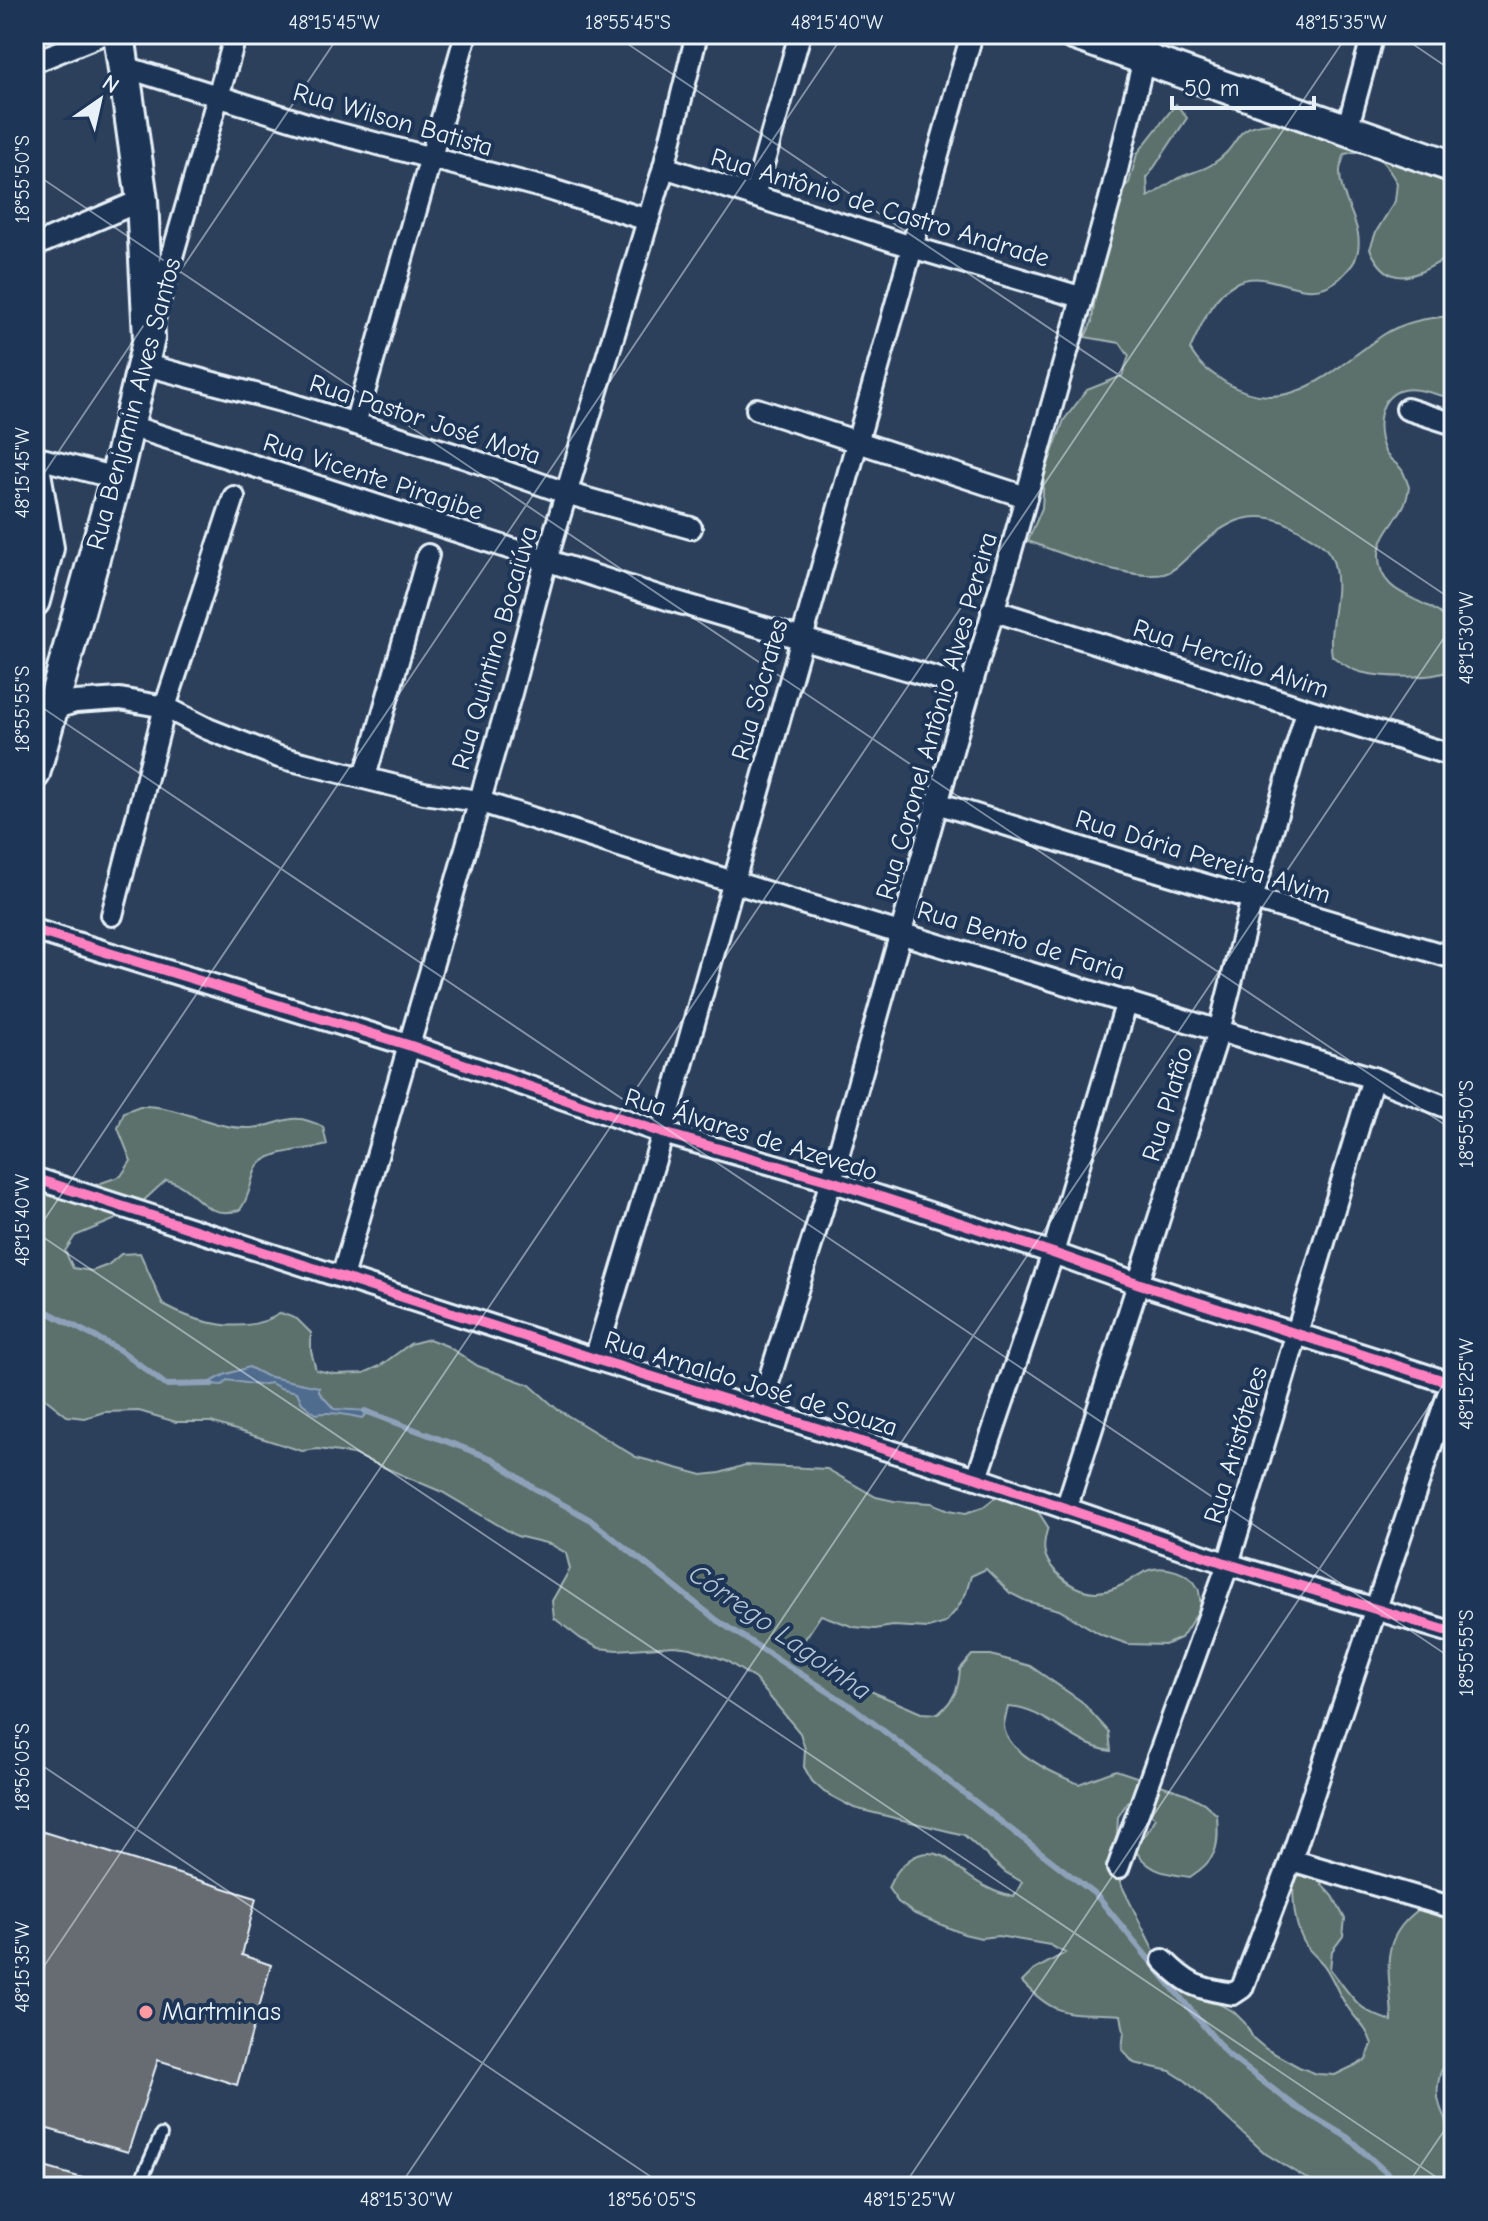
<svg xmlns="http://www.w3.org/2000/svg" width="1488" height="2221" font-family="'Comic Neue',sans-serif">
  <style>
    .green { fill: #5b716c; stroke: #a2b1b2; stroke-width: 2 }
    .water { fill: #506c8f; stroke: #8da1b9; stroke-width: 2 }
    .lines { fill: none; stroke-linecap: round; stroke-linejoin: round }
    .stream { stroke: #8da1b9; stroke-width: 6 }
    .building { fill: #666c71; stroke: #e8f1f8; stroke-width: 2 }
    .lane-casing { stroke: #e8f1f8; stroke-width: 16 }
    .street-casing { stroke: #e8f1f8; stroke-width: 26 }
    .secondary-casing { stroke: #e8f1f8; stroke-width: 36 }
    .lane { stroke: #1d3557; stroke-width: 10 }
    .street { stroke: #1d3557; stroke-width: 20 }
    .secondary { stroke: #1d3557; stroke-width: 30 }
    .cycleway-casing { stroke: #1d3557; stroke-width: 15 }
    .cycleway { stroke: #ff80c0; stroke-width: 10 }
    .ticks { fill: none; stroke: #e8f1f8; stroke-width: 2; stroke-opacity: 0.45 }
    .poi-dot { fill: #ff9aa2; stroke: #1d3557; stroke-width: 3 }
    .labels { text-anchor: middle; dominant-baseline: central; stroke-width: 8; stroke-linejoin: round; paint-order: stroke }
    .street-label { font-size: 26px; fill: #e8f1f8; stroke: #1d3557 }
    .poi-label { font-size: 26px; fill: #e8f1f8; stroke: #1d3557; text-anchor: start }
    .water-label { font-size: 28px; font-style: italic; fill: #b3c2d3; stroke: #1d3557 }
    .neatline { fill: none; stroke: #e8f1f8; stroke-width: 3 }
    .ticks-label { font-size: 20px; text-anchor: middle; fill: #e8f1f8 }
  </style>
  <rect width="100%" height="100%" fill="#2c405c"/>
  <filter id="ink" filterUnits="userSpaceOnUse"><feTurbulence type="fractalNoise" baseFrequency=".0125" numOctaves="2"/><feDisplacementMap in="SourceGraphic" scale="16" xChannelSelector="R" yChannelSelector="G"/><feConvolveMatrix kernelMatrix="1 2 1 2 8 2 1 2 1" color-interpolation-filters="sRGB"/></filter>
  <g filter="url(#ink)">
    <g class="green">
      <path d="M1176,104L1187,118L1147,178L1148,197C1158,192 1166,185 1175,180C1186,173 1200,172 1211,165C1247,143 1227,121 1284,123L1454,170V254C1421,271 1392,297 1370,249L1376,232L1395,201L1397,183C1383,159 1374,146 1345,154C1343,159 1340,166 1340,171C1339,202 1369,228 1355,260C1352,267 1344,274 1339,279C1303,308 1271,264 1234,284C1211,297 1201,327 1190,349C1200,367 1209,371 1225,382C1288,422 1335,367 1383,335C1403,322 1431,317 1454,316V398C1438,396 1414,385 1399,391C1375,401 1377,433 1385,452C1389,460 1397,463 1402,470C1405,475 1407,482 1409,487C1408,493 1407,500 1404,505C1395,523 1381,533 1379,554C1377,604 1440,595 1453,630C1457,640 1454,657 1454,667C1441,681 1379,677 1360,672C1349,669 1340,662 1332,656C1327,626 1342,594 1334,564C1329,546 1315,540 1301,531C1257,503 1226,520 1193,552C1184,560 1175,571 1164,574C1131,581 1060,553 1028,541L1042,508L1044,475L1064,420L1087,390L1122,376L1129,356L1120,343L1085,337L1092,322L1096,288L1118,192L1129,183L1137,154Z"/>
      <path d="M140,1106C180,1105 213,1130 251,1128C284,1126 288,1109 323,1127L327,1145C307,1151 266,1149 256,1169C249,1185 251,1194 240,1210C200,1221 199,1187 166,1180L140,1204L123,1216L75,1236L65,1251L73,1268L92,1271L108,1265L121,1254L140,1253L163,1305C198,1324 245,1336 281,1313L297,1319L311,1333V1351L316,1370L335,1374L364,1373L380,1366L410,1344L429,1339L447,1346L478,1366L530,1385L557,1409L636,1457L702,1475L720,1473L745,1465L827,1469L876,1497L894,1501L932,1503L949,1510L966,1513L983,1507L996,1497L1014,1495L1039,1513L1048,1527C1042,1546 1042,1557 1056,1572C1075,1592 1097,1598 1122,1585C1131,1581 1140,1573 1149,1570C1165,1565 1190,1572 1198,1588C1200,1593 1200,1601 1201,1607L1181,1638L1165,1645L1128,1644L1102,1635L1059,1610L1026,1601L1010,1593L986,1569L971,1576L966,1593L957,1609L945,1623L928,1628L893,1626L875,1629L854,1627L821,1615L801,1645L866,1689L921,1713L938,1714C954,1700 959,1689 960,1669L972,1655H991L1030,1666L1081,1701L1109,1732L1111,1751C1073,1746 1046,1708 1008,1707C1007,1712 1004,1720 1004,1726C1006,1753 1057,1775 1079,1784L1116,1770L1187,1794L1204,1803L1217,1815C1219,1847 1218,1859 1190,1877C1160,1873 1147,1871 1131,1844L1146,1834L1156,1818L1128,1801L1118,1817L1115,1872L1157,1957L1199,1994L1233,2011L1245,2023L1253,2038L1266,2049L1299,2067L1317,2074L1335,2075L1366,2060L1372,2044C1366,2025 1355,2020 1345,2003C1338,1993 1334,1981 1327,1970C1322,1961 1313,1955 1307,1947C1294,1928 1293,1902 1293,1880L1308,1869L1333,1896L1345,1919L1343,1936L1332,1951L1330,1969C1352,1996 1356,2011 1392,2021C1391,1971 1374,1939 1425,1905L1440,1914L1454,1929V2046C1442,2063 1433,2086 1440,2106C1444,2119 1451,2128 1453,2142C1455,2156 1454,2172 1454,2187H1320L1266,2154L1186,2081L1170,2071L1134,2063L1122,2050L1124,2032L1121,2015C1072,2011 1060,2022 1022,1982L1034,1970L1065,1953L1050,1945L998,1936L981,1938L964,1934L915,1914L898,1902L888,1888C897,1867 917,1845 942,1856C950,1859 956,1867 963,1872C979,1884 994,1893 1014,1897L1022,1882L1005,1872L964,1835L854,1808L824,1792L812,1781L804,1767L805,1749L800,1733L755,1679L725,1660L691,1648L674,1646L617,1650L599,1648L581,1639L554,1618L552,1601L570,1569L566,1553L550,1544L517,1536L442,1492L353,1454L318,1449L302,1451L211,1422H176L139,1411L104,1412L85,1418L67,1416L34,1390V1197L84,1189L121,1176L131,1161L118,1128L124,1112Z"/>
    </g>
    <path class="water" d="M249,1367L266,1376L319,1387V1392L334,1409L370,1411L362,1418C350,1415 327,1411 316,1414L302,1403L297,1392L280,1388L271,1383L258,1385L227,1380L223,1385L207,1384L224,1375Z"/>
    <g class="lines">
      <g class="stream">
        <path d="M34,1305L120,1350L166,1385L212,1384"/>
        <path d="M365,1411L493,1459L532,1487L589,1519L718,1621L854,1708L1096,1895L1227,2054L1295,2106L1347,2137L1402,2187"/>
      </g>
    </g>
    <g class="building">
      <path d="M34,1829L256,1898L242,1955L271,1965L237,2085L158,2060L128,2152L34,2125Z"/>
      <path d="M34,2164L82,2178L80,2187H34Z"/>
    </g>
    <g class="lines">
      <defs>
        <path id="lane" d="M138,2187L161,2135"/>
        <g id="street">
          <path d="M125,56V67L329,131L545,188L648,220"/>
          <path d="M34,62L103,34"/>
          <path d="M1347,130L1373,34"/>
          <path d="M664,167L912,247L1080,297"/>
          <path d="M754,196L800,34"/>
          <path d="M34,246L142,200"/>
          <path d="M154,319L236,34"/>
          <path d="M142,364L281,401L463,457L566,493L691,528"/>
          <path d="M757,409L1026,497"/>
          <path d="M1407,409L1454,424"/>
          <path d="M355,424L466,34"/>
          <path d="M127,425L670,600L970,688"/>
          <path d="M34,457L116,478"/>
          <path d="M992,610L1454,756"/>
          <path d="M53,709L75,702L120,699L165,707L208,729L279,757L424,793L478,801L733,882L1373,1078L1454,1110"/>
          <path d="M365,777L428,555"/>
          <path d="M937,803L1104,855L1454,958"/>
          <path d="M112,915L165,707L234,497"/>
          <path d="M34,930L408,1045L663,1133L831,1181L1053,1253L1140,1284L1454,1384"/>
          <path d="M34,1178L595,1359L977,1478L1228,1564L1454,1633"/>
          <path d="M342,1277L511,693L546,561L664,167L697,34"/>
          <path d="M595,1359L663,1133L972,34"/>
          <path d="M760,1409L831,1181L955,740L1011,551L1110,199L1150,34"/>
          <path d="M977,1478L1053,1253L1127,1001"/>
          <path d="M1066,1509L1219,1031L1252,899L1307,711"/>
          <path d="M1291,1860L1454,1908"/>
          <path d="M1118,1868L1228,1564L1373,1078"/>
          <path d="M1163,1960C1189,1986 1197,1988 1233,1994L1242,1988L1291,1860L1454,1377"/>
        </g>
        <g id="secondary">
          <path d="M1073,34L1454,167"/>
          <path d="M34,467L48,548L34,601"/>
          <path d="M34,774L116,478L149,338L142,200L119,34"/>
        </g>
      </defs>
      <use href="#lane" class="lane-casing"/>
      <use href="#street" class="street-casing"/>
      <use href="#secondary" class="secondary-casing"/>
      <use href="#lane" class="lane"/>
      <use href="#street" class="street"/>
      <use href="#secondary" class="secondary"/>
      <defs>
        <g id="cycleway">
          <path d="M34,930L408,1045L663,1133L831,1181L1053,1253L1140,1284L1454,1384"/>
          <path d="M34,1178L595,1359L977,1478L1228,1564L1454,1633"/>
        </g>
      </defs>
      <use href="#cycleway" class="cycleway-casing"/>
      <use href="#cycleway" class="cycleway"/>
    </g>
  </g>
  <path class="ticks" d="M613,34L1454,601M1398,34L1454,72M34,173L1454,1131M34,488L340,34M34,702L1454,1660M34,1231L1451,2187M34,1235L844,34M34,1760L666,2187M34,1981L1348,34M399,2187L1454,623M903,2187L1454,1369M1406,2187L1454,2116"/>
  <circle class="poi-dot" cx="146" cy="2012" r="8"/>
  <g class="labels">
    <g class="street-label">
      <text transform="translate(393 120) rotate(16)">Rua Wilson Batista</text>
      <text transform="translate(880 208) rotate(17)">Rua Antônio de Castro Andrade</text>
      <text transform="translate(134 404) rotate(-75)">Rua Benjamin Alves Santos</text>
      <text transform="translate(425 420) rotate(18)">Rua Pastor José Mota</text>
      <text transform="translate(373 477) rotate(18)">Rua Vicente Piragibe</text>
      <text transform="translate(495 648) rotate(-74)">Rua Quintino Bocaiúva</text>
      <text transform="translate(1231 659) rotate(18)">Rua Hercílio Alvim</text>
      <text transform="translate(760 690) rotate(-74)">Rua Sócrates</text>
      <text transform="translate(937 716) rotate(-74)">Rua Coronel Antônio Alves Pereira</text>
      <text transform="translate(1203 857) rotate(17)">Rua Dária Pereira Alvim</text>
      <text transform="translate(1021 941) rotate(17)">Rua Bento de Faria</text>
      <text transform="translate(1168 1104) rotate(-73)">Rua Platão</text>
      <text transform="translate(751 1135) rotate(17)">Rua Álvares de Azevedo</text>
      <text transform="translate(751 1384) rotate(17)">Rua Arnaldo José de Souza</text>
      <text transform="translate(1236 1445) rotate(-73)">Rua Aristóteles</text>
    </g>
    <g class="poi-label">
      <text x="162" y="2012">Martminas</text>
    </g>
    <g class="water-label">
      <text transform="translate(780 1632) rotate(35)">Córrego Lagoinha</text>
    </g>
  </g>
  <rect width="1488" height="2221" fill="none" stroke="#1d3557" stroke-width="88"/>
  <g transform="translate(100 100) rotate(34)" stroke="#1d3557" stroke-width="6" paint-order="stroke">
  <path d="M0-6L14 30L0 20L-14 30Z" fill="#e8f1f8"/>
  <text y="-12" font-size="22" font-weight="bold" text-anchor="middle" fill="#e8f1f8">N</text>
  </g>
  <path d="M1172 96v12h142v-12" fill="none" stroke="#e8f1f8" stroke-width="4"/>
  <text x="1184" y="96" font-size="24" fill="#e8f1f8" stroke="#1d3557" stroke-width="6" paint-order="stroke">50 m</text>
  <rect x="44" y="44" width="1400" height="2133" class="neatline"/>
  <g class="ticks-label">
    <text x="334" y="29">48°15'45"W</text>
    <text x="628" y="29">18°55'45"S</text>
    <text x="837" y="29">48°15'40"W</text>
    <text x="1341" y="29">48°15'35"W</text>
    <text transform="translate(22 179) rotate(-90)" y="7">18°55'50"S</text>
    <text transform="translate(22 473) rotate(-90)" y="7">48°15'45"W</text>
    <text transform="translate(1466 638) rotate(-90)" y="7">48°15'30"W</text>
    <text transform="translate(22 709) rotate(-90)" y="7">18°55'55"S</text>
    <text transform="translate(1466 1124) rotate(-90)" y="7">18°55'50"S</text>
    <text transform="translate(22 1220) rotate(-90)" y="7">48°15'40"W</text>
    <text transform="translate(1466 1384) rotate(-90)" y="7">48°15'25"W</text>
    <text transform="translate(1466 1653) rotate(-90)" y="7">18°55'55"S</text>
    <text transform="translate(22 1767) rotate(-90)" y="7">18°56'05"S</text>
    <text transform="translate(22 1967) rotate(-90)" y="7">48°15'35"W</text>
    <text x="406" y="2206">48°15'30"W</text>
    <text x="652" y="2206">18°56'05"S</text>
    <text x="909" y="2206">48°15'25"W</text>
  </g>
</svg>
